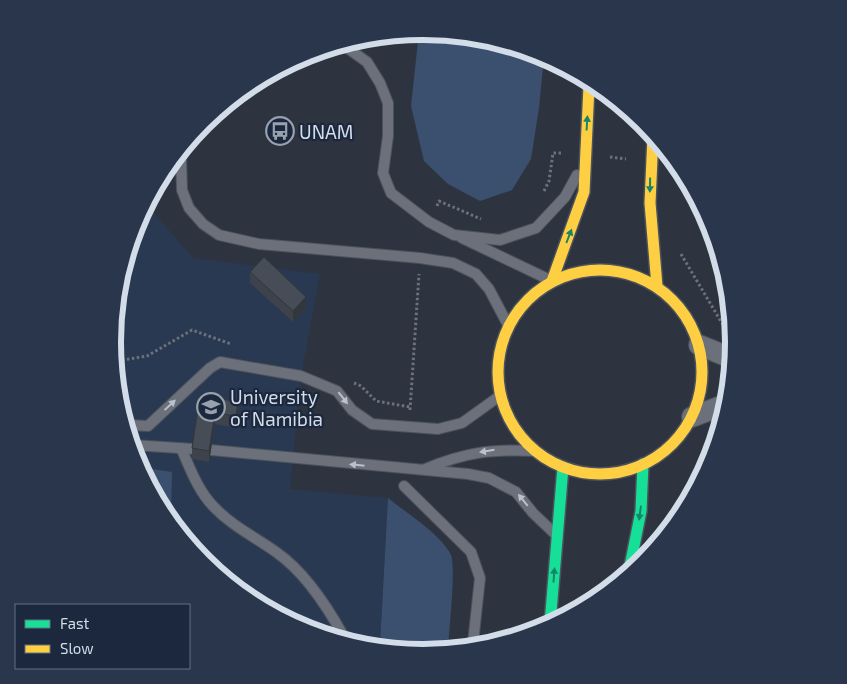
<svg xmlns="http://www.w3.org/2000/svg" width="847" height="684" font-family="'Exo 2',sans-serif">
  <style>
    .built { fill: #2a3952 }
    .green { fill: #3b4f6f }
    .lines { fill: none; stroke-linecap: round; stroke-linejoin: round }
    .lane-casing { stroke: #4c525c; stroke-width: 12 }
    .street-casing { stroke: #4c525c; stroke-width: 22 }
    .fast-casing { stroke: #4c525c; stroke-width: 14 }
    .slow-casing { stroke: #4c525c; stroke-width: 14 }
    .path { stroke: #6d717a; stroke-width: 3; stroke-dasharray: 2.5 2.5; stroke-linecap: butt }
    .lane { stroke: #6b707a; stroke-width: 10 }
    .street { stroke: #6b707a; stroke-width: 20 }
    .fast { stroke: #16e098; stroke-width: 11 }
    .slow { stroke: #ffcf43; stroke-width: 11 }
    .wall { fill: #3d424b }
    .shaded-wall { fill: #32363d }
    .building { fill: #474d57; stroke: #32363d }
    .oneway { fill: #18846a }
    .oneway2 { fill: #b9c1cd }
    .labels { text-anchor: middle; dominant-baseline: central; stroke-width: 4.5; stroke-linejoin: round; paint-order: stroke }
    .poi-label { font-size: 19px; fill: #d3dce9; stroke: #1b283d; text-anchor: start }
    .rim { fill: none; stroke: #d3dce9; stroke-width: 6 }
  </style>
  <rect width="100%" height="100%" fill="#2d343f"/>
  <path class="built" d="M148,206L193,258L320,274L301,376L290,489L388,498L380,644L304,629L204,562L136,461L113,342L137,223Z"/>
  <g class="green">
    <path d="M424,31L544,56L539,108L531,159L512,190L480,201L448,184L424,161L411,106L419,32Z"/>
    <path d="M140,467L172,472L171,512Z"/>
    <path d="M388,498C406,513 441,534 451,555C456,568 449,631 448,648L423,653L380,644Z"/>
  </g>
  <g class="lines">
    <defs>
      <g id="lane">
        <path d="M346,47L367,62L380,83L388,103V136L383,173L391,193L429,222L454,235L500,240L536,228L565,197L577,175"/>
        <path d="M181,157L182,190L189,208L203,224L219,235L259,244L420,258L453,263L476,274L489,289L509,327"/>
        <path d="M462,238L550,280"/>
        <path d="M129,425L148,426L210,368L220,362L301,376L337,391L352,410L372,424L438,429L462,423L501,395"/>
        <path d="M133,445L194,449"/>
        <path d="M181,448C190,468 198,491 214,507C232,526 255,537 276,552C305,572 327,606 344,637"/>
        <path d="M211,450L468,474L489,478L516,492L533,513L554,533"/>
        <path d="M425,469C466,452 491,449 535,451"/>
        <path d="M404,486L471,552L480,578L473,643"/>
      </g>
      <g id="street">
        <path d="M699,345L731,358"/>
        <path d="M692,417L721,406"/>
      </g>
      <g id="fast">
        <path d="M629,571L641,511L643,464"/>
        <path d="M550,624L563,467"/>
      </g>
      <g id="slow">
        <path d="M653,136L650,203L657,286"/>
        <circle cx="600" cy="372" r="102"/>
        <path d="M552,281L584,192L589,86"/>
      </g>
    </defs>
    <use href="#lane" class="lane-casing"/>
    <use href="#street" class="street-casing"/>
    <use href="#fast" class="fast-casing"/>
    <use href="#slow" class="slow-casing"/>
    <g class="path">
      <path d="M610,157L626,159"/>
      <path d="M544,191L549,181L553,153H561"/>
      <path d="M437,206L439,201L481,219"/>
      <path d="M681,254L726,330"/>
      <path d="M117,361L147,356L192,330L231,344"/>
      <path d="M354,383L361,386L376,401L410,407"/>
      <path d="M410,410L419,274"/>
    </g>
    <use href="#lane" class="lane"/>
    <use href="#street" class="street"/>
    <use href="#fast" class="fast"/>
    <use href="#slow" class="slow"/>
  </g>
  <g class="wall">
    <path d="M250,272L306,308L293,322L250,283Z"/>
    <path d="M200,395L238,413L236,428L215,424L209,462L192,459V448Z"/>
  </g>
  <g class="shaded-wall">
    <path d="M306,297V308L293,322V311Z"/>
    <path d="M238,402V413L236,428V416Z"/>
    <path d="M215,413V424L209,462V451Z"/>
  </g>
  <g class="building">
    <path d="M264,257L306,297L293,311L250,272Z"/>
    <path d="M200,395L238,402L236,416L215,413L209,451L192,448Z"/>
  </g>
  <defs><path id="oneway-solid" d="M-6-.8H1V-3.2L6.5 0L1 3.2V.8H-6Z" transform="scale(1.25)"/></defs>
  <g class="oneway">
    <use href="#oneway-solid" transform="translate(587 123) rotate(-87)"/>
    <use href="#oneway-solid" transform="translate(650 185) rotate(91)"/>
    <use href="#oneway-solid" transform="translate(569 236) rotate(-69)"/>
    <use href="#oneway-solid" transform="translate(640 513) rotate(98)"/>
    <use href="#oneway-solid" transform="translate(554 575) rotate(-86)"/>
  </g>
  <g class="oneway2">
    <use href="#oneway-solid" transform="translate(343 398) rotate(52)"/>
    <use href="#oneway-solid" transform="translate(170 405) rotate(-43)"/>
    <use href="#oneway-solid" transform="translate(487 451) rotate(171)"/>
    <use href="#oneway-solid" transform="translate(357 465) rotate(-174)"/>
    <use href="#oneway-solid" transform="translate(523 500) rotate(-129)"/>
  </g>
  <defs>
    <symbol id="bus-ring" viewBox="-11 -11 22 22"><circle r="9.5" fill="#1b283d" stroke="#99a1ae" stroke-width="1.5"/><path d="M-5-6H5V4H4V6H2V4H-2V6H-4V4H-5ZM-3.5-4V0h7V-4ZM-3.5 1.2v1.5H-2V1.2ZM2 1.2v1.5H3.5V1.2Z" fill="#99a1ae"/></symbol>
    <symbol id="university-ring" viewBox="-11 -11 22 22"><circle r="9.5" fill="#1b283d" stroke="#99a1ae" stroke-width="1.5"/><path d="M0-5L7-2L0 1L-7-2ZM-4 1L0 2.5L4 1V4Q0 6-4 4Z" fill="#99a1ae"/></symbol>
  </defs>
  <g fill-rule="evenodd">
    <use href="#bus-ring" x="264" y="115" width="32" height="32"/>
    <use href="#university-ring" x="195" y="391" width="32" height="32"/>
  </g>
  <g class="labels">
    <g class="poi-label">
      <text x="299" y="131">UNAM</text>
      <text x="230" y="396">University<tspan x="230" dy="22">of Namibia</tspan></text>
    </g>
  </g>
  <path d="M0 0H847V684H0ZM121 342a302 302 0 1 1 604 0a302 302 0 1 1-604 0Z" fill="#2a364b" fill-rule="evenodd"/>
  <path class="rim" d="M121 342a302 302 0 1 1 604 0a302 302 0 1 1-604 0Z"/>
  <rect x="15" y="604" width="175" height="65" fill="#1b283d" stroke="#657082"/>
  <rect x="25" y="620" width="25" height="8" fill="#16e098" stroke="#657082"/>
  <text x="60" y="629" font-size="15" fill="#d3dce9">Fast</text>
  <rect x="25" y="645" width="25" height="8" fill="#ffcf43" stroke="#657082"/>
  <text x="60" y="654" font-size="15" fill="#d3dce9">Slow</text>
</svg>
